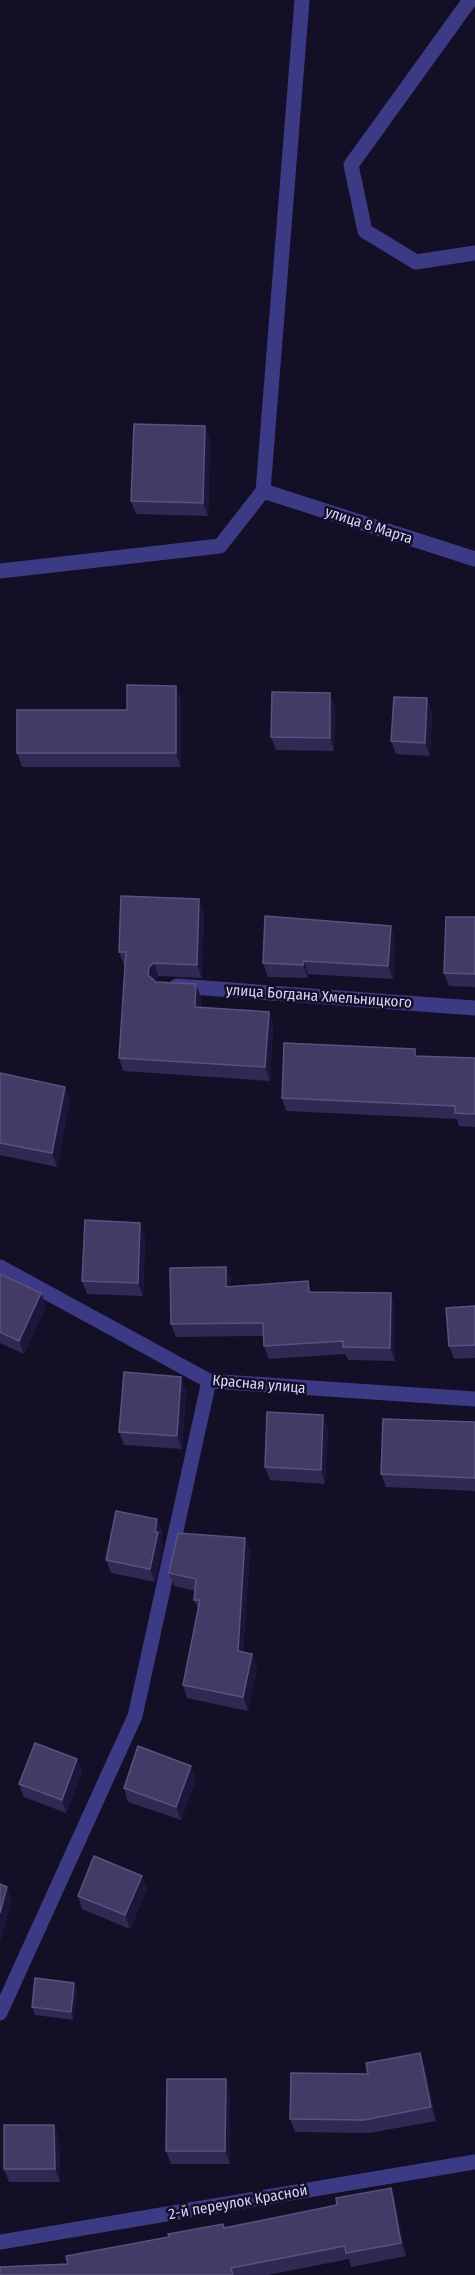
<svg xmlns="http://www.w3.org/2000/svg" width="475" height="2275" font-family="'Fira Sans Condensed',sans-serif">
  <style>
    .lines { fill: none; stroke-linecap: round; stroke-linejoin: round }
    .service { stroke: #3d3a85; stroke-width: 15 }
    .minor { stroke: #3d3a85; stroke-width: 15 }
    .wall { fill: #312854 }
    .shaded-wall { fill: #1d163a }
    .building { fill: #433a66; stroke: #5a527e; stroke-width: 1.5 }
    .labels { text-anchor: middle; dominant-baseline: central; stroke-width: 5; stroke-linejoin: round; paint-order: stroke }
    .street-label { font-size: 15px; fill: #d9d4ff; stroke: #130f26 }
  </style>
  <rect width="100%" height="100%" fill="#130f26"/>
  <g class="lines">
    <path class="service" d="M470,0L351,165L365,231L416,262L475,253"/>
    <g class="minor">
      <path d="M263,491L475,559"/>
      <path d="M0,571L220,546L263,491L302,0"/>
      <path d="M177,986L475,1008"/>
      <path d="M0,1267L209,1381L475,1399"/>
      <path d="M0,2013L135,1716L209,1381"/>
      <path d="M0,2242L475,2162"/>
    </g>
  </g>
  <g class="wall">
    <path d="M210,439L208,516L136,514L131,501Z"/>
    <path d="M181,699V767H22L17,753L127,710Z"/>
    <path d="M335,706L334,751L276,750L271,737Z"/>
    <path d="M432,712L430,756L396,754L391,741Z"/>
    <path d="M204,912L202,978L158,976L154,980L156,982L196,984L201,998V1007L269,1012L273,1025L270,1081L123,1071L119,1058L125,965H124L119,952Z"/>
    <path d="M475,917V987L449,986L444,973Z"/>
    <path d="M391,926L395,939L393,979L308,974V978L268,977L263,963Z"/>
    <path d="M417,1056L475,1058V1127L459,1126L457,1119L286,1111L282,1098Z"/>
    <path d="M0,1073L70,1100L57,1167L0,1155Z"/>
    <path d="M145,1236L143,1296L87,1294L82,1281Z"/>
    <path d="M226,1267L231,1280V1286L312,1292L395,1306V1361L348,1360L345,1354L269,1359L264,1346L263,1336L176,1337L171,1324Z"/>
    <path d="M0,1274L46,1306L24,1354L0,1343Z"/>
    <path d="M475,1306V1358L454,1359L449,1346Z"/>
    <path d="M186,1390L182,1449L124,1445L119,1432Z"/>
    <path d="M323,1415L328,1428L325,1484L270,1480L265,1467Z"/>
    <path d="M475,1422V1491L386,1487L381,1474Z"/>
    <path d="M157,1519L162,1532L161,1540L163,1545L155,1582L111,1573L106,1560Z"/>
    <path d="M245,1538L250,1551L243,1652L252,1654L257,1667L248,1711L187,1698L183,1685L198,1609L194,1600L195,1591L174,1586L169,1573Z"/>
    <path d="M77,1759L82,1772L66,1813L24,1797L19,1784Z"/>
    <path d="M196,1779L181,1820L128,1802L124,1788Z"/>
    <path d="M147,1889L130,1929L82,1909L78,1896Z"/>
    <path d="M74,1983L77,1990L73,2020L35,2015L32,2007Z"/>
    <path d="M425,2066L436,2121L369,2133L295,2132L290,2119Z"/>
    <path d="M230,2093V2164H171L166,2151Z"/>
    <path d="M59,2138L60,2182H9L4,2169Z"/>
    <path d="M391,2188L395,2201L406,2256L351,2267L349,2259L268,2275H0L68,2264L223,2224L225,2228L337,2205Z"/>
  </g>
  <g class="shaded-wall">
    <path d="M205,426L210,439L208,516L203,503Z"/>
    <path d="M176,686L181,699V767L176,753Z"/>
    <path d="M330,693L335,706L334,751L330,738Z"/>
    <path d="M427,698L432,712L430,756L425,743Z"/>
    <path d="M199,899L204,912L202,978L197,965Z"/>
    <path d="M391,926L395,939L393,979L388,966Z"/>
    <path d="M304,961L308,974V978L303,965Z"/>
    <path d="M154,963L158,976L154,980L148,975L149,967Z"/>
    <path d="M196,984L201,998L200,1020L195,1007Z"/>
    <path d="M269,1012L273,1025L270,1081L265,1067Z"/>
    <path d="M65,1087L70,1100L57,1167L52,1153Z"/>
    <path d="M140,1223L145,1236L143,1296L138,1283Z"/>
    <path d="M226,1267L231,1280V1300L226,1287Z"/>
    <path d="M308,1281L313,1295L309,1292Z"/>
    <path d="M41,1293L46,1306L24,1354L19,1341Z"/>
    <path d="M391,1293L395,1306V1361L390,1348Z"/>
    <path d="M181,1377L186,1390L182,1449L177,1436Z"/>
    <path d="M323,1415L328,1428L325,1484L321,1470Z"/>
    <path d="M157,1519L162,1532L161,1540L163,1545L155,1582L150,1569Z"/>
    <path d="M245,1538L250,1551L242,1664L238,1651Z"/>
    <path d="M252,1654L257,1667L248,1711L243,1697Z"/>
    <path d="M77,1759L82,1772L66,1813L62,1800Z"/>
    <path d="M191,1766L196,1779L181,1820L176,1807Z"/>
    <path d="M142,1876L147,1889L130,1929L125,1915Z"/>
    <path d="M7,1887L12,1900L0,1944V1913Z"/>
    <path d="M74,1983L77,1990L73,2020L71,2012Z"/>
    <path d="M420,2053L425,2066L436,2121L431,2107Z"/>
    <path d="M226,2079L230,2093V2164L225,2151Z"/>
    <path d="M54,2125L59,2138L60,2182L55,2169Z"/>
    <path d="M391,2188L395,2201L406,2256L401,2243Z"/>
  </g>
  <g class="building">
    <path d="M134,424L205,426L203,503L131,501Z"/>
    <path d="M127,685L176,686V753H17V710H127Z"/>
    <path d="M272,692L330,693V738L271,737Z"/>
    <path d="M394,697L427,698L425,743L391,741Z"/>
    <path d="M121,896L199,899L197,965L154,963L149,967L148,975L156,982L196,984L195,1007L269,1012L265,1067L119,1058L126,952H119Z"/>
    <path d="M265,916L391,926L388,966L304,961L303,965L263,963Z"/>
    <path d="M446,917H475V974L444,973Z"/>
    <path d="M284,1043L415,1049V1056L475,1058V1114L455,1113V1106L282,1098Z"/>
    <path d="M0,1073L65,1087L52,1153L0,1143Z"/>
    <path d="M85,1220L140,1223L138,1283L82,1281Z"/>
    <path d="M226,1267V1287L308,1281L309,1292L391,1293L390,1348L343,1347V1341L264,1346L263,1323L171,1324L170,1268Z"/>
    <path d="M0,1274L41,1293L19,1341L0,1332Z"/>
    <path d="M475,1306V1345L449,1346L446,1308Z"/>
    <path d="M124,1372L181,1377L177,1436L119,1432Z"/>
    <path d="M267,1412L323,1415L321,1470L265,1467Z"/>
    <path d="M383,1419L475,1422V1478L381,1474Z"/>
    <path d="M116,1511L157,1519L155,1532H158L150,1569L106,1560Z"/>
    <path d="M178,1533L245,1538L238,1651L252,1654L243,1697L183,1685L200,1600H194L196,1579L169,1573Z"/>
    <path d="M35,1743L77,1759L62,1800L19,1784Z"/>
    <path d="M138,1746L191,1766L176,1807L124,1788Z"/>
    <path d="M94,1856L142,1876L125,1915L78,1896Z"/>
    <path d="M0,1884L7,1887L0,1913Z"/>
    <path d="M35,1978L74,1983L71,2012L32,2007Z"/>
    <path d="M420,2053L431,2107L364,2120L290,2119L291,2073L368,2074L366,2063Z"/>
    <path d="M167,2079H226L225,2151H166Z"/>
    <path d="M4,2125H54L55,2169H4Z"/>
    <path d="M391,2188L401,2243L346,2253L345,2246L231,2268L233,2275H0V2267L68,2264L66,2256L169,2237L168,2234L223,2224L224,2228L337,2205L336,2198Z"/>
  </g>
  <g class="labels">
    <g class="street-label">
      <text transform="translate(369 525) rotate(18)">улица 8 Марта</text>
      <text transform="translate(319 996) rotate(4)">улица Богдана Хмельницкого</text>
      <text transform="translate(259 1384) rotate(5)">Красная улица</text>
      <text transform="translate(238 2202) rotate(-10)">2-й переулок Красной</text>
    </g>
  </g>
</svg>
